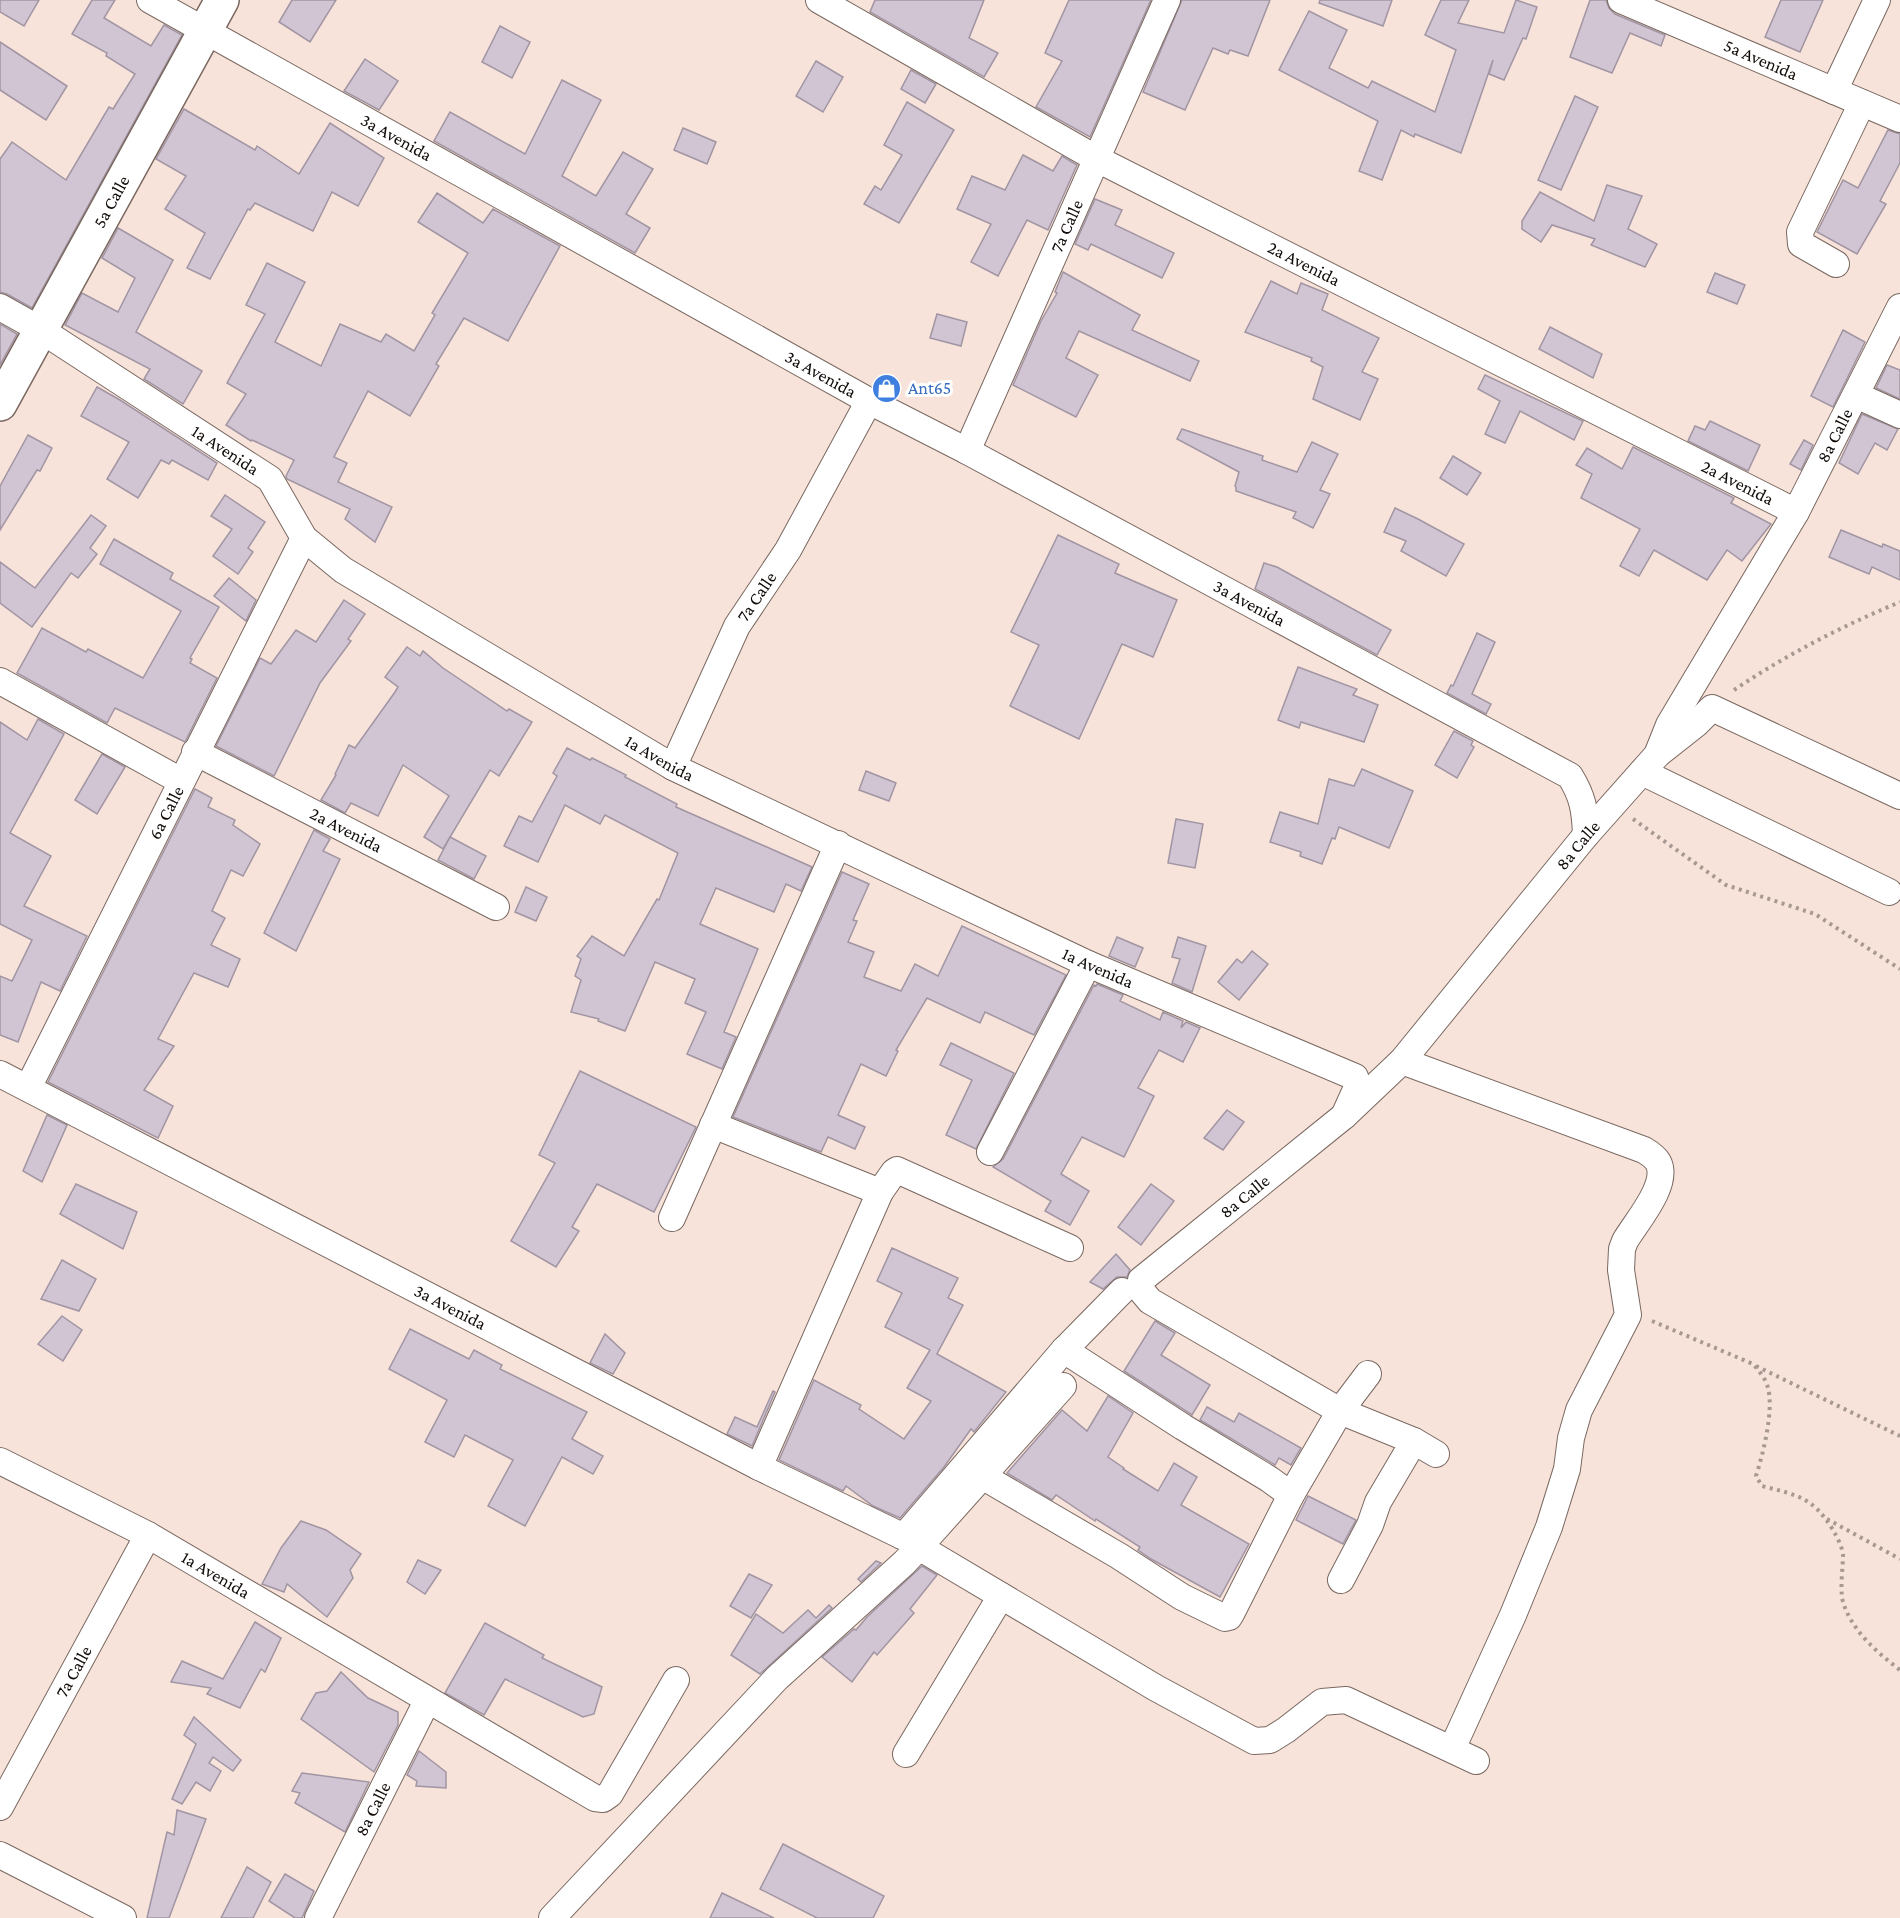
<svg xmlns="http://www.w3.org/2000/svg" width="1900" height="1918" font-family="'Crimson Pro',serif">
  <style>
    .building { fill: #d1c4d3; stroke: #a195a3; stroke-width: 1.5 }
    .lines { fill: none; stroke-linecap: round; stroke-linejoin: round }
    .street-casing { stroke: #7a6860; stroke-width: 28 }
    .secondary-casing { stroke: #7a6860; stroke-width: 36 }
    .path { stroke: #a79891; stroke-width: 4; stroke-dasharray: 3 4.5; stroke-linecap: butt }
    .street { stroke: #fff; stroke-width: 26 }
    .secondary { stroke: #fff; stroke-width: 33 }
    .labels { text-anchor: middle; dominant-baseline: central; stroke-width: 6; stroke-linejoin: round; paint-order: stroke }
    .street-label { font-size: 18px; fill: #110b08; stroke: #fff }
    .shop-label { font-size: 18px; fill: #366cbe; stroke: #fff; text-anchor: start }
  </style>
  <rect width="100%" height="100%" fill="#f7e3da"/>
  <g class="building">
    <path d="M0,0H39L24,26L0,12Z"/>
    <path d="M92,0H115L104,18L151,46L164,25L182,35L32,308L7,294L0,292V159L12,142L66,180L109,107L113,109L135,74L106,56L107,53L72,34Z"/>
    <path d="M292,0H336L310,42L279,22Z"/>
    <path d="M875,0H984L969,38L998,53L984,77L870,12Z"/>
    <path d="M1069,0H1151L1090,137L1036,107L1062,61L1045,53Z"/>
    <path d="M1182,0H1270L1248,56L1230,50L1228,54L1213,48L1185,110L1143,92Z"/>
    <path d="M1320,0H1392L1383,26L1319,3Z"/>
    <path d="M1441,0H1469L1458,23L1504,33L1516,0L1537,7L1526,39L1523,38L1504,80L1489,74L1493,60L1461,153L1415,134L1414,137L1401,130L1382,180L1359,171L1378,121L1279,70L1309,11L1347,30L1329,68L1368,88L1372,81L1435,112L1456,50L1425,35Z"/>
    <path d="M1590,0H1606L1609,8L1615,14L1665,35L1661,46L1630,33L1612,73L1570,57Z"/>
    <path d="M1781,0H1823L1800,52L1765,37Z"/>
    <path d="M500,26L530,42L512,78L482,62Z"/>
    <path d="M0,42L67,86L46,120L0,90Z"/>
    <path d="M365,59L398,81L379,110L344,91Z"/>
    <path d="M816,61L843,77L823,112L796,96Z"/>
    <path d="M911,70L936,84L925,103L901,89Z"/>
    <path d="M562,80L601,100L562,176L596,196L623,152L653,169L626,214L650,228L635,253L434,141L450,112L525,154Z"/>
    <path d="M1575,96L1598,107L1561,190L1538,180Z"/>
    <path d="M907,102L954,130L899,223L864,204L875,186L881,190L902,155L884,145Z"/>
    <path d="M184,109L255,150L257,146L299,174L330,123L384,158L358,206L332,192L313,231L255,203L250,210L248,209L210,279L187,268L205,233L165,209L186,176L156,159Z"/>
    <path d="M683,128L716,142L707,164L674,150Z"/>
    <path d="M1888,130L1900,134V163L1880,201L1886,204L1857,254L1817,232L1843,180L1858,188Z"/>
    <path d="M1023,155L1053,171L1062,156L1077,165L1048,230L1027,220L998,276L971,262L991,224L957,209L972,176L1005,190Z"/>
    <path d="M1607,185L1642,196L1628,229L1657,244L1645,267L1591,245L1595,239L1552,225L1541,242L1522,229V221L1540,192L1594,221Z"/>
    <path d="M437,193L483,223L493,209L560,246L508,341L464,318L436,364L439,366L410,416L368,391L334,457L347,463L338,482L392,507L375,542L345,519L350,509L287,479L286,476L294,460L252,440L251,441L226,425L246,394L227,383L265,314L246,305L267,263L305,282L275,342L321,366L340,324L381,342L386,334L414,351L435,315L432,313L468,253L418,222Z"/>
    <path d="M1095,199L1122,210L1115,225L1174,253L1162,278L1091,244L1088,250L1075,244Z"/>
    <path d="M118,228L173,260L136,332L202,371L183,404L144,379L150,369L65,325L82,293L118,312L135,278L102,258Z"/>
    <path d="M1063,272L1140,315L1132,330L1199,361L1190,381L1079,331L1066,358L1098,375L1076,417L1013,385L1041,321L1057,293L1055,292Z"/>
    <path d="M1715,273L1745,285L1737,304L1707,292Z"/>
    <path d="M1271,281L1297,294L1301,283L1328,294L1322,310L1379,338L1362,372L1378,379L1360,420L1313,399L1323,367L1311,361L1312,358L1245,332Z"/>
    <path d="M937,314L967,322L961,346L930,338Z"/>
    <path d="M0,324L17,334L0,365Z"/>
    <path d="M1550,327L1602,354L1593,378L1539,349Z"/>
    <path d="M1843,330L1865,342L1833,407L1811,396Z"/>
    <path d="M1887,365L1900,370V399L1876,388Z"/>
    <path d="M1485,375L1583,421L1574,440L1520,411L1505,443L1485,434L1500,401L1478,389Z"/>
    <path d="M97,387L120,400L217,463L208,480L172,460L169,464L161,460L138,498L107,479L129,442L81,416Z"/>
    <path d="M1862,414L1898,429L1887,450L1875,443L1858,474L1839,463Z"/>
    <path d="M1710,421L1760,445L1748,471L1688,441L1695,426L1705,430Z"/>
    <path d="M1182,429L1263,456L1262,460L1297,472L1312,442L1338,454L1320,490L1330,494L1313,528L1293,518L1296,512L1236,491V487L1235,486L1239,472L1177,439Z"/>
    <path d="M28,435L52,448L40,471L37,470L0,530V486Z"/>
    <path d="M1804,440L1813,445L1801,470L1790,464Z"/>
    <path d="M1633,447L1734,498L1731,503L1771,524L1742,561L1727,550L1707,580L1654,550L1639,576L1620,566L1640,529L1581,498L1592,474L1576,465L1587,448L1622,469Z"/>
    <path d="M1453,456L1481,473L1467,495L1440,478Z"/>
    <path d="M225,495L265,522L248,548L253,552L238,574L213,556L232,529L211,516Z"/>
    <path d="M1395,508L1418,519L1464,544L1446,576L1401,551L1406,541L1384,532Z"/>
    <path d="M91,515L106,526L90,548L97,554L78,578L71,573L32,627L0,603V562L35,588Z"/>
    <path d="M1841,530L1882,547L1883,544L1900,551V580L1872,567L1869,574L1829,557Z"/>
    <path d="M1058,535L1119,564L1115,573L1177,600L1153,657L1122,644L1079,739L1010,706L1039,645L1011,632Z"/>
    <path d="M114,539L173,573L170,579L219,607L190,658L192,659L190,663L217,678L185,742L115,708L107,723L17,673L42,628L86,652L88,649L143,678L181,611L100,564Z"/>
    <path d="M1264,563L1277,567L1391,630L1377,655L1255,589Z"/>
    <path d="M229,578L256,600L246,621L214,596Z"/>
    <path d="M344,600L365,614L348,639L351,641L320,683L274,776L216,746L260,658L271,664L296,630L316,642Z"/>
    <path d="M1477,633L1495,642L1472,694L1491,704L1486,714L1447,693L1451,685L1453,686Z"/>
    <path d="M407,647L420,656L423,651L443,668L507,711L509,709L532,722L499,776L490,770L443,849L424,837L449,796L403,765L378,816L351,803L345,813L321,800L336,775L335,774L349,745L355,748L395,692L398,687L385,677Z"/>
    <path d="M1298,667L1357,689L1353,695L1378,705L1364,742L1301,722L1299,728L1278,720Z"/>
    <path d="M38,719L64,734L10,833L51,856L24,906L87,936L60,991L41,982L18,1042L0,1035V976L12,981L32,940L0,924V722L27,740Z"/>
    <path d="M1454,731L1473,741L1471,745L1474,747L1457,778L1435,765Z"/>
    <path d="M567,748L590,760L592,758L626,775L625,777L677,804L676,807L812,867L801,891L786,884L774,912L716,888L700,924L758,949L724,1032L736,1037L722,1069L687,1054L706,1012L685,1003L695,979L655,962L625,1031L598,1021L599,1019L571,1012L581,980L575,976L581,959L577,956L592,936L624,956L657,899L659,900L678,853L605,815L600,824L565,805L538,862L504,846L519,816L532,822L557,776L553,773Z"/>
    <path d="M102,754L125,767L97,814L75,800Z"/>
    <path d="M1362,769L1413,791L1389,848L1339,827L1335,839L1332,838L1322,864L1300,856L1301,852L1270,842L1280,812L1318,824L1329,779L1354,786Z"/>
    <path d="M866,771L896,783L889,801L859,790Z"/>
    <path d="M195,789L212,798L208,807L235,820L233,825L260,844L243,876L231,870L212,911L225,918L211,945L240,959L228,987L194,973L158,1039L174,1046L144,1090L173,1106L158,1138L48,1082Z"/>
    <path d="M1176,819L1203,824L1195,868L1168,863Z"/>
    <path d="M314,830L330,839L323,851L340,859L296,951L264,933Z"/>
    <path d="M450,837L486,856L474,879L438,860Z"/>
    <path d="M842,872L869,884L853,920L857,921L848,942L874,952L864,977L901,991L915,964L938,976L962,926L1066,975L1034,1035L985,1012L980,1023L927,998L896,1050L898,1051L886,1076L861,1064L838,1115L865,1127L855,1149L828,1137L821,1152L733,1117Z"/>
    <path d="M526,887L547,897L536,921L515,912Z"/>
    <path d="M1117,937L1143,948L1135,967L1109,956Z"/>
    <path d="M1178,937L1206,946L1192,992L1172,983L1180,959L1172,957Z"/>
    <path d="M1252,951L1268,964L1239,1000L1218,982L1237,959L1242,963Z"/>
    <path d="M1097,984L1123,995L1120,1001L1160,1020L1163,1012L1183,1021L1181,1028L1186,1022L1200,1028L1183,1062L1159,1050L1138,1088L1154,1096L1124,1157L1082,1137L1061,1174L1089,1191L1070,1225L1045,1211L1051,1201L993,1167L1003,1159L1094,985L1096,986Z"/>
    <path d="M951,1043L1014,1073L976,1149L946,1135L972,1080L940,1065Z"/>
    <path d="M580,1071L696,1127L654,1212L597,1184L572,1227L579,1231L556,1267L511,1241L555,1163L539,1155Z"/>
    <path d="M1227,1110L1244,1122L1223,1150L1204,1138Z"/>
    <path d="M47,1115L67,1125L42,1182L23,1171Z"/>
    <path d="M76,1184L137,1212L123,1249L60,1214Z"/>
    <path d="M1151,1184L1174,1201L1141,1245L1118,1227Z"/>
    <path d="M892,1248L958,1278L948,1298L963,1305L937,1354L1006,1392L974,1432L971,1429L944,1467L900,1518L873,1506L846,1486L843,1491L779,1460L814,1380L861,1405L859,1409L904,1439L931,1401L907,1388L930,1350L885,1327L902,1293L877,1281Z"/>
    <path d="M1116,1254L1130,1270L1127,1277H1117L1103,1289L1090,1282Z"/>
    <path d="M62,1260L96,1279L79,1311L41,1299Z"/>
    <path d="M62,1316L82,1330L63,1361L38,1344Z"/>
    <path d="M1155,1321L1175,1333L1161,1355L1210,1385L1192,1415L1124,1371Z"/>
    <path d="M410,1329L469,1359L474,1350L502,1365L500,1369L587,1412L572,1439L603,1456L593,1474L562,1457L525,1526L488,1506L513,1460L465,1435L454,1457L425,1442L447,1400L389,1369Z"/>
    <path d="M605,1334L625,1353L613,1374L590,1363Z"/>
    <path d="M773,1391L775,1392L752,1446L727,1434L735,1417L757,1427Z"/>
    <path d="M1108,1396L1133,1413L1108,1457L1124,1468L1123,1469L1158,1491L1174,1463L1197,1477L1181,1505L1249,1544L1220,1597L1151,1559L1138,1550L1140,1547L1096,1519L1095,1521L1056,1495L1052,1500L1007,1473L1062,1410L1087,1431Z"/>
    <path d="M1207,1407L1234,1422L1239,1413L1301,1448L1291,1465L1279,1458L1275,1465L1200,1420Z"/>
    <path d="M1308,1496L1356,1520L1343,1544L1296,1520Z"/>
    <path d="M301,1521L326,1530L361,1554L350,1570L353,1578L327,1617L287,1584L284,1592L262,1584L281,1548Z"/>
    <path d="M418,1560L441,1570L425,1594L407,1582Z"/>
    <path d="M876,1561L881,1563L861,1582L858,1579Z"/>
    <path d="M922,1566L937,1575L910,1609L914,1613L877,1655L874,1652L852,1682L822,1657L854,1629L856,1630L867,1617Z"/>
    <path d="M749,1574L772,1585L751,1618L730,1606Z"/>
    <path d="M829,1605L832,1608L760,1674L731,1655L756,1614L783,1633L808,1610L816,1618Z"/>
    <path d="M255,1622L281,1638L265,1672L261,1669L240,1708L207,1694L211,1688L171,1682L182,1661L223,1679Z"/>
    <path d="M485,1623L544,1655L542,1658L602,1687L594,1714L583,1717L505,1679L484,1715L445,1693Z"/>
    <path d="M341,1672L368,1698L398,1712V1725L374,1772L301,1719L316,1693L327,1691Z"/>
    <path d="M194,1717L241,1760L233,1771L213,1757L209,1763L221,1771L210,1791L196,1782L182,1804L172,1799L196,1744L184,1735Z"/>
    <path d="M419,1751L446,1772V1788L416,1786L417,1781L407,1775Z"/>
    <path d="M302,1773L369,1782L345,1832L295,1803L300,1793L292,1791Z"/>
    <path d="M177,1810L206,1819L169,1918H147L167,1832L174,1835Z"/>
    <path d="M783,1844L884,1896L873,1918H817L760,1889Z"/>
    <path d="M247,1867L271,1882L253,1918H221Z"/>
    <path d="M285,1874L314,1891L302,1918H295L269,1901Z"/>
    <path d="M722,1893L774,1918H710Z"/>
  </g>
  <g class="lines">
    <defs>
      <g id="street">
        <path id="s1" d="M150,0L869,401L967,451L1570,776C1583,797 1585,810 1586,835"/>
        <path id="s2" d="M819,0L1097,159L1796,512"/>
        <path id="s3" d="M1621,0L1900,119"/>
        <path d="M1834,91L1877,0"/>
        <path d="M1836,264L1801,244L1800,232L1862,103"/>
        <path id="s4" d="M0,307L41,330L270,479L304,538L343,570L673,767L1088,964L1355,1077L1358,1085L1344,1116"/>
        <path d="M1856,395L1900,415"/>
        <path id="s5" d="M967,451L1167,0"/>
        <path d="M0,681L181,781"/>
        <path id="s6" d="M195,752L496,907"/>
        <path d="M1658,754L1696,724L1712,708L1900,796"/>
        <path id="s7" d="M673,767L737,626L788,550L869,401"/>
        <path d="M1642,772L1889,892"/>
        <path d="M1402,1061L1644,1150C1649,1153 1655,1157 1658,1162C1670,1184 1636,1222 1625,1241L1622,1249L1621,1270L1628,1315L1579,1410L1571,1438L1567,1469L1549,1527L1513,1615L1452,1749"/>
        <path id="s8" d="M0,1074L759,1467L902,1536"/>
        <path id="s9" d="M28,1088L304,538"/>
        <path d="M713,1125L880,1192"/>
        <path d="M990,1152L1088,964"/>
        <path d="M672,1218L838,844"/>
        <path d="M1064,1350L1183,1427L1269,1479L1291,1495"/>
        <path id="s10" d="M1436,1454L1414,1441L1340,1411L1150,1301L1140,1289L1141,1280L1344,1116L1402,1061L1586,835L1657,755L1669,725L1796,512L1900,307"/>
        <path id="s11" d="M0,1461L148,1535L595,1798L603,1799L610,1794L676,1680"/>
        <path d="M759,1467L880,1192L894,1172L897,1170L1070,1248"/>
        <path d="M982,1476L1119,1556L1182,1597L1225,1618L1229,1617L1232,1612L1291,1495L1340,1411L1368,1374"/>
        <path d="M902,1536L907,1533L1064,1350L1122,1291"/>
        <path d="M919,1547L1063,1386"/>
        <path d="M1341,1580L1370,1525L1378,1502L1414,1441"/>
        <path d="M906,1754L1001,1596"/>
        <path id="s12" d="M0,1807L148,1535"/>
        <path d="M0,1855L123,1918"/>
        <path id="s13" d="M318,1918L427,1701"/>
        <path d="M552,1918L777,1678L904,1563L919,1547L1156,1688L1254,1741L1270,1740L1286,1730L1322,1702L1346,1700L1476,1761"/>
      </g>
      <g id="secondary">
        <path id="s14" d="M0,404L222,0"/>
      </g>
    </defs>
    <use href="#street" class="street-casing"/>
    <use href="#secondary" class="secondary-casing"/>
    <g class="path">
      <path d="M1734,690C1786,655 1842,626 1900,602"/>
      <path d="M1633,819L1726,885L1815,914L1900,969"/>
      <path d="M1652,1321L1753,1364C1759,1371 1766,1379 1768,1388C1774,1411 1763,1454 1756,1476L1762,1486C1797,1495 1813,1497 1833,1530C1837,1537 1842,1546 1843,1555C1843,1569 1839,1593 1844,1605C1854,1633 1878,1653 1900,1670"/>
      <path d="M1756,1366L1900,1436"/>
      <path d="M1827,1519L1900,1559"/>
    </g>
    <use href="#street" class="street"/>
    <use href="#secondary" class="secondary"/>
  </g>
  <defs>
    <symbol id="shop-disc" viewBox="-11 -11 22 22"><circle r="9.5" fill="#3f7fe0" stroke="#fff"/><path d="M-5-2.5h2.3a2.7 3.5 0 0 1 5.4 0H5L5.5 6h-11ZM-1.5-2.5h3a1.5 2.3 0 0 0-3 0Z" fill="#fff"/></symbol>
  </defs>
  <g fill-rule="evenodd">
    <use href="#shop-disc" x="870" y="372" width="33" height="33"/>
  </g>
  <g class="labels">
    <g class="street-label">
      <text stroke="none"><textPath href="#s3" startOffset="152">5a Avenida</textPath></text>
      <text stroke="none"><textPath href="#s1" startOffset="282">3a Avenida</textPath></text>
      <text stroke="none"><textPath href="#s14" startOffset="231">5a Calle</textPath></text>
      <text stroke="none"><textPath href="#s5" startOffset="246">7a Calle</textPath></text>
      <text stroke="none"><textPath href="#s2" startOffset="552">2a Avenida</textPath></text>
      <text stroke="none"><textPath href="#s1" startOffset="768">3a Avenida</textPath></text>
      <text stroke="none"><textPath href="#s10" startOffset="1455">8a Calle</textPath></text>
      <text stroke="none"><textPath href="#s4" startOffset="267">1a Avenida</textPath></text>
      <text stroke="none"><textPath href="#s2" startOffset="1038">2a Avenida</textPath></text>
      <text stroke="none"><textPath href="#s7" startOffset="190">7a Calle</textPath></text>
      <text stroke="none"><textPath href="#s1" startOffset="1254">3a Avenida</textPath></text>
      <text stroke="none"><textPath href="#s4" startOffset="807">1a Avenida</textPath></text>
      <text stroke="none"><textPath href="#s9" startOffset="308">6a Calle</textPath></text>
      <text stroke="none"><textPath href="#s6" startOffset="170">2a Avenida</textPath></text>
      <text stroke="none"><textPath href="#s10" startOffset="969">8a Calle</textPath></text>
      <text stroke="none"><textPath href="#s4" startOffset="1293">1a Avenida</textPath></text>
      <text stroke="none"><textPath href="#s10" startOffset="483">8a Calle</textPath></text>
      <text stroke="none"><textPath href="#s8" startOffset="507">3a Avenida</textPath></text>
      <text stroke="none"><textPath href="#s11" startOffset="244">1a Avenida</textPath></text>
      <text stroke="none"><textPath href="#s12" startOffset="154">7a Calle</textPath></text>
      <text stroke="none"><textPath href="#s13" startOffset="122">8a Calle</textPath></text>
    </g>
    <g class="shop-label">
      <text x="908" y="388">Ant65</text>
    </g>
  </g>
</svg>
